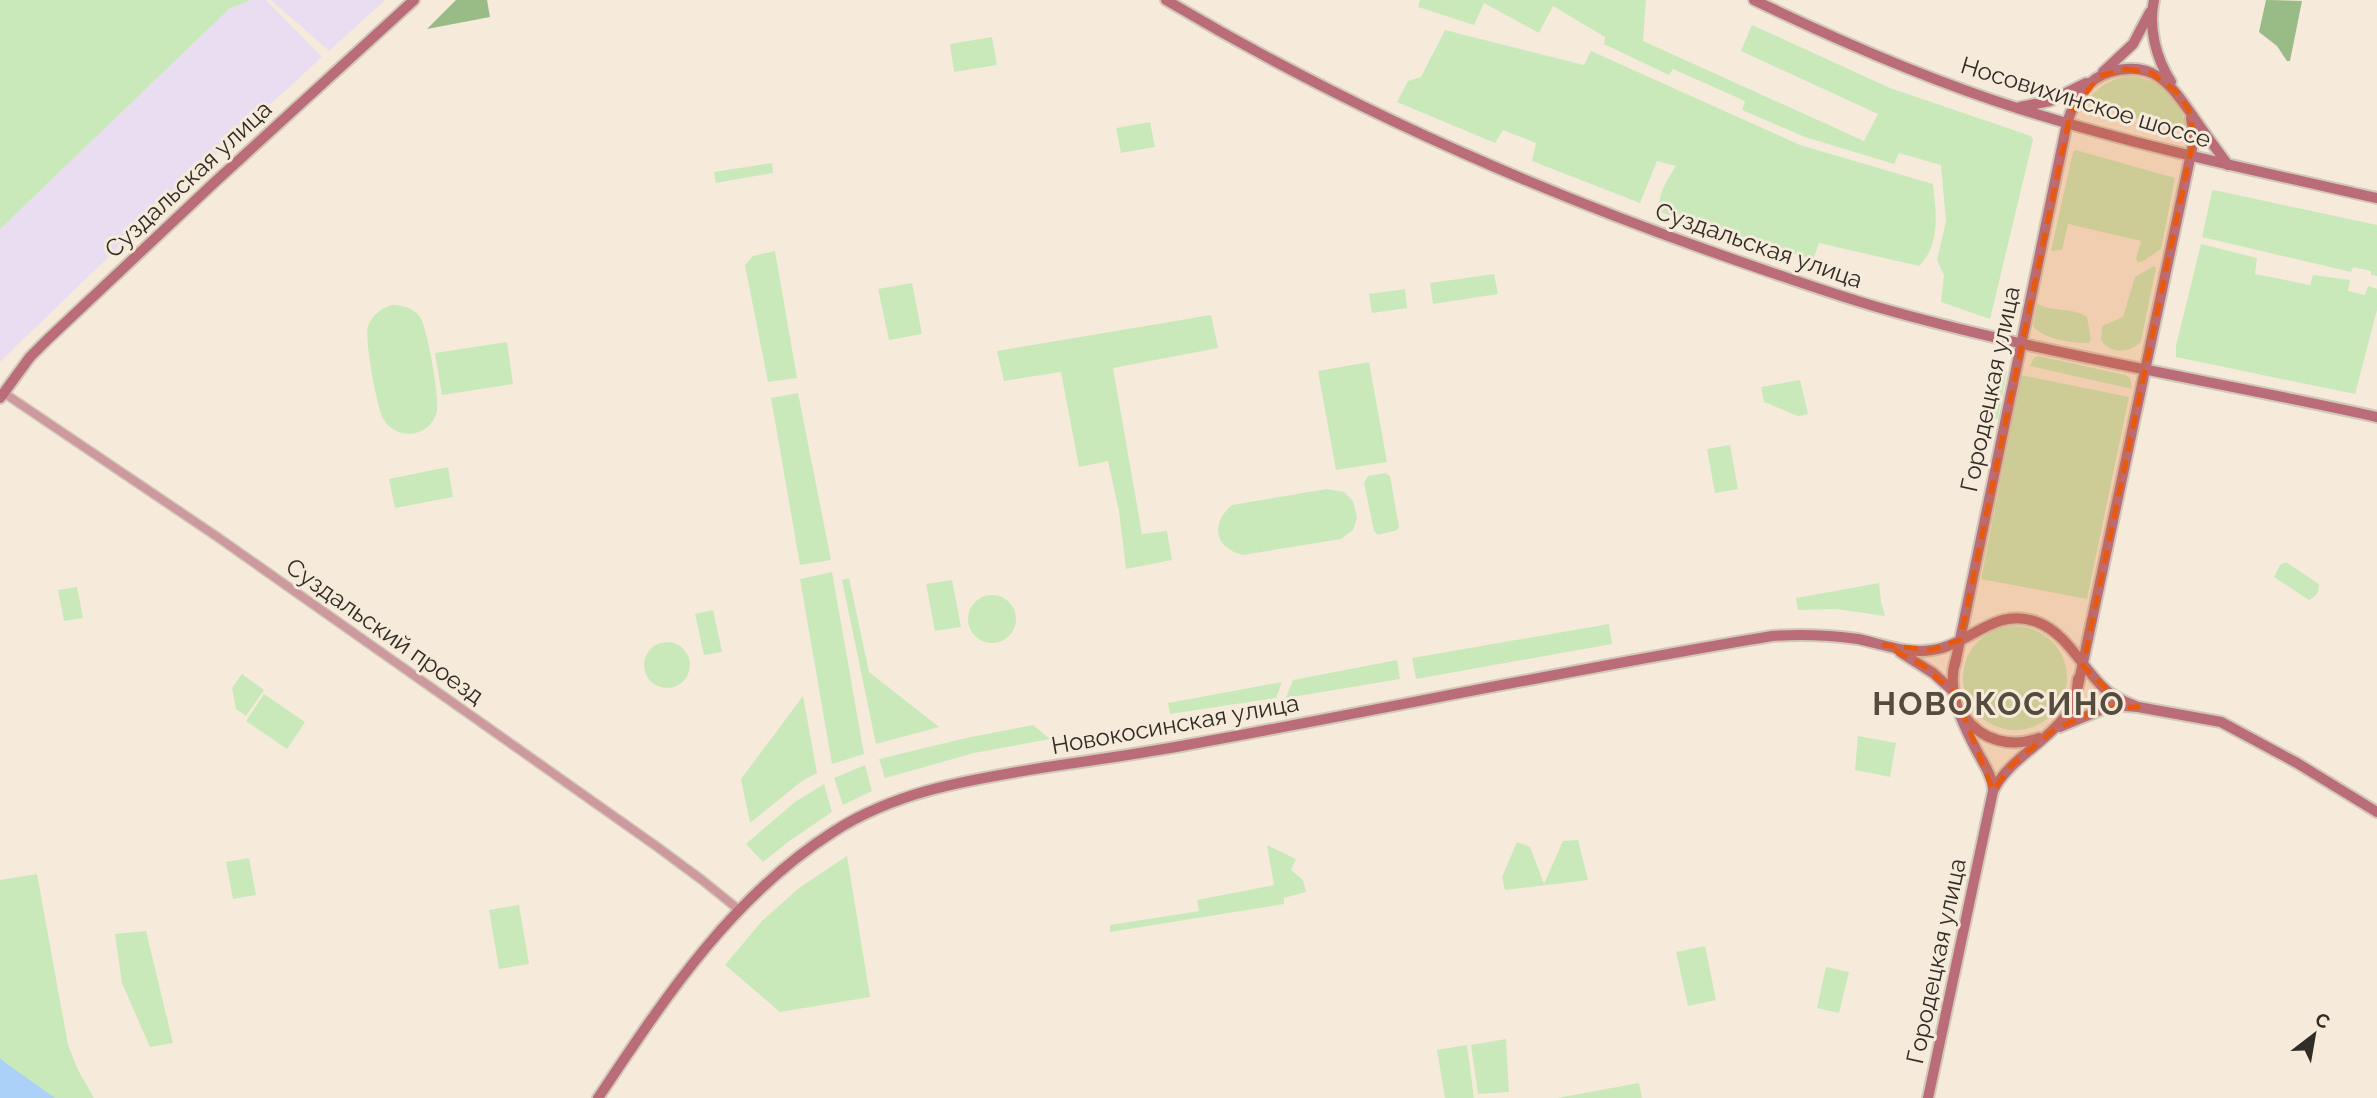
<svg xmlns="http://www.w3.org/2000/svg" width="2377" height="1098" font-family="Raleway,sans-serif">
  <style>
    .industrial { fill: #e9ddf2 }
    .green { fill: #c9e9ba }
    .forest { fill: #99bc87 }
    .water { fill: #acd1f8 }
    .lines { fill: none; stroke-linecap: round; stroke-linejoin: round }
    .street-casing { stroke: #d2c9ba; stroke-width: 11 }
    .secondary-casing { stroke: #d2c9ba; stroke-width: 14 }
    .street { stroke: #cd989e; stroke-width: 8 }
    .secondary { stroke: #ba6d78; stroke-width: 10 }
    .marked { fill: #e8590c; fill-opacity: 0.2; stroke: #e8590c; stroke-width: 5; stroke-dasharray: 14 9; stroke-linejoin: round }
    .labels { text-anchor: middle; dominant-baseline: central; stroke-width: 6; stroke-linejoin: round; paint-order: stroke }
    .street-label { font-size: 24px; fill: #302c26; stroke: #f6ebdb }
    .district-label { font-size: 32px; font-weight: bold; letter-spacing: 2px; fill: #554c3f; stroke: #f6ebdb }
  </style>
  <rect width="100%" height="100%" fill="#f6ebdb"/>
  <g class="industrial">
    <path d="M251,0H266L322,57L186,182L0,362V229L229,9Z"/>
    <path d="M271,0H385L329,51Z"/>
  </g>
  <g class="green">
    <path d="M0,0H251L229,9L0,229Z"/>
    <path d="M1420,0H1646L1643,41L1864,141L1878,114L1741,51L1752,25L1890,88L2031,136L2033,140L1990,319L1941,302L1944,275L1937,260L1946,221L1941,165L1899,153L1894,164L1805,137L1742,110L1745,101L1673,69L1669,75L1604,44L1605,37L1553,6L1539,33L1484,3L1474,25L1418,7Z"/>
    <path d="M1445,30L1584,65L1591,51L1800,145L1933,184C1936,213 1941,244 1919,266L1819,243L1813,260L1737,235L1731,236L1660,212C1656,196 1668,178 1676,166L1657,161L1640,203L1532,161L1536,143L1503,130L1495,143L1397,102L1408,81L1421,77Z"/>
    <path d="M992,37L997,65L954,72L950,44Z"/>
    <path d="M2128,76C2160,77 2184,101 2187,133L2085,103C2097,88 2109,79 2128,76Z"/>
    <path d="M1150,122L1155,147L1121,153L1116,128Z"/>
    <path d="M2076,150L2175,178L2161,249L2142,262H2138L2136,259L2141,241L2068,224L2062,250L2051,251L2073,152Z"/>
    <path d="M772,163L773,173L716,183L714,172Z"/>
    <path d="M2214,190L2377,225V276L2371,275V271L2353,267L2351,272L2202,237L2212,191Z"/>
    <path d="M2201,244L2257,258L2255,274L2310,285L2313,275L2350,280L2348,291L2365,295L2368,286L2377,289V310L2355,394L2176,357V346Z"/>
    <path d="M775,251L797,378L768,382L745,265L753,256Z"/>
    <path d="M2154,266L2156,268L2141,341C2131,354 2109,354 2101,340L2102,326L2123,317L2135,277Z"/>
    <path d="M1494,274L1498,294L1433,304L1430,283Z"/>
    <path d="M912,283L922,334L889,340L878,289Z"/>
    <path d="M1405,289L1407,308L1372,313L1369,294Z"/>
    <path d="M2037,303C2050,313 2071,306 2087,317L2091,339L2089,343C2074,344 2043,339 2033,326Z"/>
    <path d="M391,305C402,305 413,307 420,317C427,326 440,399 437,411C435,421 427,430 416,433C404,436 391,431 384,420C377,410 364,337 368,326C372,315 381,309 391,305Z"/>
    <path d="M1211,315L1218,348L1113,368L1142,534L1167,531L1172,560L1126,569L1119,511L1108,461L1079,467L1061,372L1004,381L997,351Z"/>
    <path d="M507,342L513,384L442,395L435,353Z"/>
    <path d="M2039,356L2125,375L2130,378L2132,389L2030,366L2034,358Z"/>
    <path d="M1369,362L1387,462L1336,470L1318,371Z"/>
    <path d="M1996,368L2007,371L1998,419L1989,422L1987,419L1989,388Z"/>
    <path d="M2021,375L2129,397L2087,599L1981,579Z"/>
    <path d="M1800,380L1808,414L1798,416L1764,402L1761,387Z"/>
    <path d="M798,393L831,560L800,565L771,398Z"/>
    <path d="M1730,445L1738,489L1715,493L1707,449Z"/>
    <path d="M448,467L453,497L395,508L389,479Z"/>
    <path d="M1385,473L1390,476L1399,527L1397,530L1378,535L1374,531L1364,483L1368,476Z"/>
    <path d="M1327,489L1344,492L1353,501L1357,518L1353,530L1341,539L1243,555C1214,548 1210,524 1232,505Z"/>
    <path d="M2286,562L2319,584C2319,592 2316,597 2309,600L2274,577L2280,565Z"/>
    <path d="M832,572L864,754L832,764L800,579Z"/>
    <path d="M849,578L869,672L939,727L876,744L842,580Z"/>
    <path d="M952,580L961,627L935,631L926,584Z"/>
    <path d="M1879,583L1881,602L1885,616L1836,609L1798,610L1796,598Z"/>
    <path d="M77,587L83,618L64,621L58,590Z"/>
    <circle cx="992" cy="619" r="24"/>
    <path d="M713,610L722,652L704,655L695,614Z"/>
    <path d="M1609,624L1612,644L1416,679L1412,658Z"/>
    <circle cx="2015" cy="678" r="52"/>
    <circle cx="667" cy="665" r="23"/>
    <path d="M1397,660L1400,679L1286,698L1293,680Z"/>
    <path d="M242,674L264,690L246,716L236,709L232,688Z"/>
    <path d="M1282,682L1276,698L1170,714L1168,703Z"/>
    <path d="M264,694L305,722L287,749L246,721Z"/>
    <path d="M803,696L817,773L802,781L750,823L741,779Z"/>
    <path d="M1033,725L1050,739L974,753L885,778L879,759L966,738Z"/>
    <path d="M1858,736L1896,743L1890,777L1855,770Z"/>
    <path d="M865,765L872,791L843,805L834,778Z"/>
    <path d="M824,784L832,812L788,842L763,862L746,844L795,802Z"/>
    <path d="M1578,840L1588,880L1505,890L1502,877L1517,842L1530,847L1544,884L1563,841Z"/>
    <path d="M1267,845L1296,859L1291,870L1303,880L1306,892L1284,898V904L1110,932V925L1199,911L1197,900L1274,885Z"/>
    <path d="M847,856L870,997L780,1012L725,965L762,921L799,888Z"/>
    <path d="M249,858L256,895L233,899L226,862Z"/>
    <path d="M37,874L68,1045L78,1070L94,1098H0V880Z"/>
    <path d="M519,905L529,964L499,969L489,910Z"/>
    <path d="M146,931L173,1043L150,1047L122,983L115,934Z"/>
    <path d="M1705,946L1716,1000L1688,1006L1676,952Z"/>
    <path d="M1826,967L1849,972L1839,1013L1817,1008Z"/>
    <path d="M1506,1039L1509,1092L1478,1094L1471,1045Z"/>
    <path d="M1467,1045L1474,1098H1445L1437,1050Z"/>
    <path d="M1639,1083L1642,1098H1557Z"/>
  </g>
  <g class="forest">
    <path d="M456,0H487L490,17L427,29Z"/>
    <path d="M2266,0L2302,1L2290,61H2287L2277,46L2259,32Z"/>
  </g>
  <path class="water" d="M0,1058L3,1061L55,1098H0Z"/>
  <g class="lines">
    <defs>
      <path id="street" d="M4,393L216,536L469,714L656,846L702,880L738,909"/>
      <g id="secondary">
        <path d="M1166,0C1344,106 1529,188 1724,256C1775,274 1826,292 1877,307C2041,354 2211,380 2377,417"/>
        <path d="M1754,0C1839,41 1929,80 2020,109C2137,146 2257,171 2377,198"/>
        <path d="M2154,0C2148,28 2156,58 2171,82"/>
        <path d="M2103,72L2133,44L2150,12"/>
        <path d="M2020,107L2050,101L2086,83"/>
        <path d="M0,398L30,357L47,340L216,181L414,0"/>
        <path d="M1900,652L1933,673L1954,692"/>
        <path d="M1956,659C1945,691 1964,727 1979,755C1985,766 1993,778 1993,791"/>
        <path d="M1955,664L2067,123C2074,100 2086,79 2110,72C2152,60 2169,82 2190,112C2202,130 2215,147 2228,165"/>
        <path d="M2078,686L2192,149L2194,137L2191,118"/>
        <path d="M1964,716C1982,741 2011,748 2039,738"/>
        <path d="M2060,727L2113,705L2138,707L2221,722L2297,763L2377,812"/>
        <path d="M598,1098C665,998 730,898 833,832C897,790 974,779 1047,767C1096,760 1144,753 1192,744C1385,709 1578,668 1772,636C1801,634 1829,635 1858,639C1882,644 1906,654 1932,650C1970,645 1995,606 2037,622C2067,633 2082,668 2105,689C2114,698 2126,702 2138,707"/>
        <path d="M1928,1098L1993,791C2015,747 2077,733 2078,679"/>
      </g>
    </defs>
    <use href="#street" class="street-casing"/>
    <use href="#secondary" class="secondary-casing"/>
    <use href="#street" class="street"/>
    <use href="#secondary" class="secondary"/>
  </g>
  <path class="marked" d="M2126,69L2152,73L2178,93L2190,112L2194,137L2083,666L2115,697L2138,707L2103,708L2054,730L2012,765L1993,791L1955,693L1922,665L1884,645L1931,650L1960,640L2070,114L2099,76Z"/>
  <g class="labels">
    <g class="street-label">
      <text transform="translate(2086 102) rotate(17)">Носовихинское шоссе</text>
      <text transform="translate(188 179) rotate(-43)">Суздальская улица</text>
      <text transform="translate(1759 245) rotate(19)">Суздальская улица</text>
      <text transform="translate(1990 389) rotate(-78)">Городецкая улица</text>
      <text transform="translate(385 631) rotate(35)">Суздальский проезд</text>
      <text transform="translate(1175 724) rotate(-10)">Новокосинская улица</text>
      <text transform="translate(1936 961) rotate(-78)">Городецкая улица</text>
    </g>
    <g class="district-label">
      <text x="1999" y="703">НОВОКОСИНО</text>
    </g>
  </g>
  <g transform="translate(2314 1035) rotate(31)" stroke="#f6ebdb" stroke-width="5" paint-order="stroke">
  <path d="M0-5L12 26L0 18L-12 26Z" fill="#302c26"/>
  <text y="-10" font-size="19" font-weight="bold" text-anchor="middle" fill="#302c26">С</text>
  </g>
</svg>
